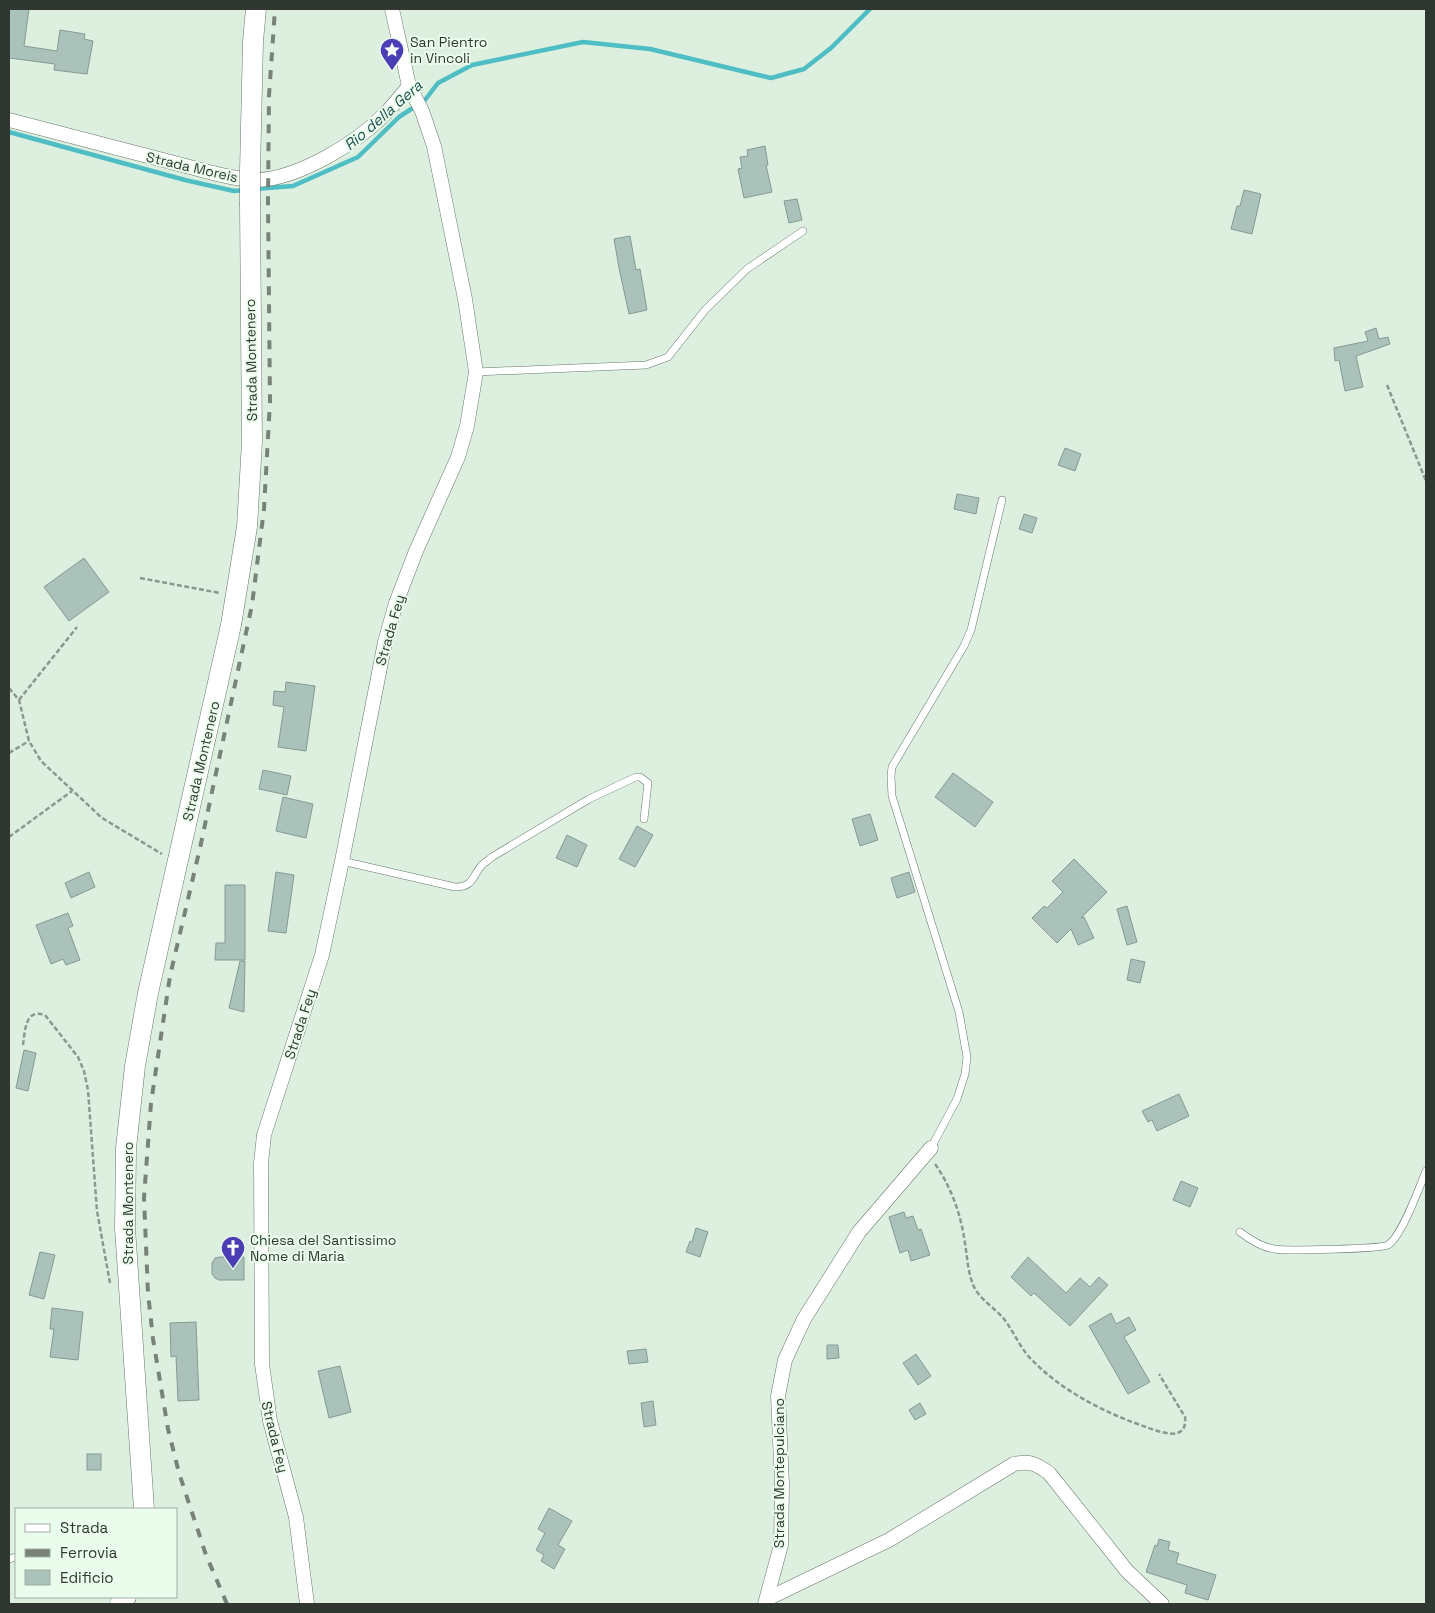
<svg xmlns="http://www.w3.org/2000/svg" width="1435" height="1613" font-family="'Space Grotesk',sans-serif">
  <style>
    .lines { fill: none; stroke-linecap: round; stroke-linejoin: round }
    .stream { stroke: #4ebdc4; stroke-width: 4.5 }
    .building { fill: #aac2ba; stroke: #849b94 }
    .service-casing { stroke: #68786a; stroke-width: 8 }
    .minor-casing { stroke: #68786a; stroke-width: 15 }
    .secondary-casing { stroke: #68786a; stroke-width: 21 }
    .path { stroke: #8c988d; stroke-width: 2.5; stroke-dasharray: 5 2.5; stroke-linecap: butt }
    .service { stroke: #fff; stroke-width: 7 }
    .minor { stroke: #fff; stroke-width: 14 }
    .secondary { stroke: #fff; stroke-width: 20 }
    .rail { stroke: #778379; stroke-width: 4; stroke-dasharray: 9 9; stroke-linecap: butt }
    .secondary-bridge-casing { stroke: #68786a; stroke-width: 21; stroke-linecap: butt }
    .secondary-bridge { stroke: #fff; stroke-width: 20 }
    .labels { text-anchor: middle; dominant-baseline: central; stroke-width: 4; stroke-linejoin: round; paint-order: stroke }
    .poi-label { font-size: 14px; fill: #303731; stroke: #eafcec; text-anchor: start }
    .street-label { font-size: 14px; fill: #303731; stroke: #eafcec }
    .water-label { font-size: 15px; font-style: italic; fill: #215154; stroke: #eafcec }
  </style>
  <rect width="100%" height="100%" fill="#ddefdf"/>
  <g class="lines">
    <g class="stream">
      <path d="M9,132L185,180L234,191L245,190"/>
      <path d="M255,189L293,186L358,157L399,117L425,100L438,83L472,65L583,42L650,49L771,78L804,69L831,48L870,9"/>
    </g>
  </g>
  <g class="building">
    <path d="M9,9H29L24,46L57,51L60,30L85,34L84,39L93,41L87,74L54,70L55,64L9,58Z"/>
    <path d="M765,146L768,165H766L772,192L744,198L738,169L742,168L740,157L748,156L747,150Z"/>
    <path d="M1244,190L1261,194L1252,234L1231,229L1237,206H1240Z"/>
    <path d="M797,199L802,220L789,223L784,201Z"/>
    <path d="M630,236L636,270L640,269L647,310L629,314L619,268L614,239Z"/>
    <path d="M1376,328L1379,339L1388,337L1390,344L1356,356L1363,387L1345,391L1339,360L1335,361L1334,348L1368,341L1365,332Z"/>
    <path d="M1065,448L1081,454L1075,471L1058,465Z"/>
    <path d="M957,494L979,498L976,514L954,509Z"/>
    <path d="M1024,514L1037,518L1032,533L1019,529Z"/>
    <path d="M84,558L109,592L69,621L44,587Z"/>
    <path d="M286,682L315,686L306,751L278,747L284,707L273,705L274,691L285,692Z"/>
    <path d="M263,770L291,776L287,795L259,789Z"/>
    <path d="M953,773L993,802L975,827L935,797Z"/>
    <path d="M283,797L313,804L306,838L276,831Z"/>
    <path d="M870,814L878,840L860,846L852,819Z"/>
    <path d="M637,826L653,835L635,867L619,859Z"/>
    <path d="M567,835L587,845L577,867L556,858Z"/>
    <path d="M1074,859L1107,892L1081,918L1084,917L1094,938L1078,945L1071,929L1057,943L1032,918L1044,906L1047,908L1063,892L1052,881Z"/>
    <path d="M89,872L95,887L71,898L65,883Z"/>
    <path d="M276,872L294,875L286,933L268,931Z"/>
    <path d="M909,872L915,892L897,898L891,878Z"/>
    <path d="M225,885H245V960H215L216,943H225Z"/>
    <path d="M1127,906L1137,942L1127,945L1117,909Z"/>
    <path d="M68,913L73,926L68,928L80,960L66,965L63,959L51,964L36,925Z"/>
    <path d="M1131,959L1145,962L1140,983L1127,980Z"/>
    <path d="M240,961H245L244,1012L229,1008Z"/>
    <path d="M24,1050L36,1053L28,1091L16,1088Z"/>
    <path d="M1179,1094L1189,1116L1157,1131L1152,1120L1148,1122L1142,1111Z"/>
    <path d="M1181,1181L1198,1188L1190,1207L1173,1200Z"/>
    <path d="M904,1212L906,1218L913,1216L918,1230L921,1229L930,1255L911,1261L908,1250L900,1253L889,1217Z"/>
    <path d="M696,1228L708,1232L700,1257L686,1252L690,1241L692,1242Z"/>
    <path d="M40,1252L55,1255L44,1299L29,1295Z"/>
    <path d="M220,1257H244V1280H219L215,1278L212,1274V1263L215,1258Z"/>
    <path d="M1028,1257L1066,1293L1080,1278L1090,1287L1099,1277L1108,1285L1070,1326L1034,1293L1031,1296L1011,1277Z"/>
    <path d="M52,1308L83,1312L78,1360L50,1357L54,1329H50Z"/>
    <path d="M1111,1313L1116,1324L1129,1317L1136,1330L1124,1337L1150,1382L1128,1394L1089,1326Z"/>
    <path d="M196,1322L199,1400L178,1401L176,1356L171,1357L170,1323Z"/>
    <path d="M827,1345H838L839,1358L827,1359Z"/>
    <path d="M646,1349L648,1362L629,1364L627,1351Z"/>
    <path d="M916,1354L931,1376L918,1385L903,1363Z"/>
    <path d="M340,1366L351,1412L329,1418L318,1371Z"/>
    <path d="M653,1401L656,1425L644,1427L641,1403Z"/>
    <path d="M920,1403L926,1414L915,1420L909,1410Z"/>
    <rect x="87" y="1454" width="14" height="16"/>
    <path d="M549,1508L572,1521L558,1545L565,1549L554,1569L541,1561L544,1555L536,1550L545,1533L538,1529Z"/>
    <path d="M1159,1539L1170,1542L1168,1550L1179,1553L1176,1563L1216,1575L1208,1600L1185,1593L1187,1585L1146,1572L1155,1545L1157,1546Z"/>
  </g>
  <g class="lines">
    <defs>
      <g id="service">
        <path d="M476,372L646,365L668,357L705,310L747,269L803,231"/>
        <path d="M342,861L455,887C474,887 472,876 482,865C485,862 489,860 492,857L589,799L636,777H640L648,783L644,819"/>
        <path d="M931,1148L957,1099L965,1074L967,1057L959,1012L892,796L891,776L892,767L964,646L971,630L1002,500"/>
        <path d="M1240,1232C1249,1239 1262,1247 1274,1249C1285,1251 1381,1249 1388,1245C1402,1236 1419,1188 1426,1171"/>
        <path d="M9,1559L16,1557"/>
      </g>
      <g id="minor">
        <path d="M9,120L209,172C225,176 241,180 258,180C299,178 355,144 384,115C393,106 401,96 409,86"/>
        <path d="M767,1599L889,1540L1014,1464C1030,1461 1035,1463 1049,1473L1127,1571L1162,1604"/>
        <path d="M307,1604L296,1517L270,1421L262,1364L261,1163L264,1135L322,955L342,861L385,642L396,603L416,551L458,457L467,426L476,372L465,299L434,146L422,111L409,86L392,9"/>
        <path d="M765,1604L781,1545L782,1484L778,1396L785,1360L804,1319L859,1232L931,1148"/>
      </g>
      <g id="secondary">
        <path d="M250,171L253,41L256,9"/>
        <path d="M144,1509L125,1228L126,1148L135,1066L148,993L231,625L247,527L252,442L250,205"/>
        <path d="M120,1604L126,1597"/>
      </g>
    </defs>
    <use href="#service" class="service-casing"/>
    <use href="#minor" class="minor-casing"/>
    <use href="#secondary" class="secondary-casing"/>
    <g class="path">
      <path d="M1387,385L1426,481"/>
      <path d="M140,578L220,593"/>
      <path d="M9,688L19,700L29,741L41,761L102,818L162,854"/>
      <path d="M19,700L77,627"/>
      <path d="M9,753L29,741"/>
      <path d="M9,837L72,791"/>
      <path d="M23,1045C25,1031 25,1008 45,1015L78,1057L84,1071L88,1090L97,1211L110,1283"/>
      <path d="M935,1164C950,1185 960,1212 964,1237C967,1253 967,1267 972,1282C977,1298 994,1307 1004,1319C1014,1332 1020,1348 1032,1360C1062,1391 1105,1413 1146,1427C1160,1432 1188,1443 1185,1417L1159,1374"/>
    </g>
    <use href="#service" class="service"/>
    <use href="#minor" class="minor"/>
    <use href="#secondary" class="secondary"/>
    <path class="rail" d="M227,1604L206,1555L179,1473L168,1429L153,1339L148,1293L144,1198L151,1103L170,976L200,848L252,605L264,509L270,402L268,202L269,96L275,9"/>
    <defs>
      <path id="secondary-bridge" d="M250,205V171"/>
    </defs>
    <use href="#secondary-bridge" class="secondary-bridge-casing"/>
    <use href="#secondary-bridge" class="secondary-bridge"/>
  </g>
  <defs>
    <symbol id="sight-pin" viewBox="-11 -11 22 30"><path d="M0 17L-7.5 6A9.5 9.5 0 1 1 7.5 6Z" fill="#4b3db4" stroke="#eafcec"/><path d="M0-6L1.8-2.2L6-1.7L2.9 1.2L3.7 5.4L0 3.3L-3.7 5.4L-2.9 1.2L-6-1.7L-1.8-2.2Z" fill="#fff"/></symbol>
    <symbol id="church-pin" viewBox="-11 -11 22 30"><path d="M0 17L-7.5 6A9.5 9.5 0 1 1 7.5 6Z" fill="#4b3db4" stroke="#eafcec"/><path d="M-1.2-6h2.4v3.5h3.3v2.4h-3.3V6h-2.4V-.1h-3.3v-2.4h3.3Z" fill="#fff"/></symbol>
  </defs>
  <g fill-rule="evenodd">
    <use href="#sight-pin" x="378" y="36" width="28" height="38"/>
    <use href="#church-pin" x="219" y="1234" width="28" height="38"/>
  </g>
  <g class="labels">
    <g class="poi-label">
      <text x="410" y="42">San Pientro<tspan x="410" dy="16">in Vincoli</tspan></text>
      <text x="250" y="1240">Chiesa del Santissimo<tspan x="250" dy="16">Nome di Maria</tspan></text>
    </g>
    <g class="street-label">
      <text transform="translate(192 167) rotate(13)">Strada Moreis</text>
      <text transform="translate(251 360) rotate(-91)">Strada Montenero</text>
      <text transform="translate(390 630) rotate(-74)">Strada Fey</text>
      <text transform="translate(201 761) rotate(-77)">Strada Montenero</text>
      <text transform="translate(300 1024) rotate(-72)">Strada Fey</text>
      <text transform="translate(128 1203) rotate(-90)">Strada Montenero</text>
      <text transform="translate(275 1437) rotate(76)">Strada Fey</text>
      <text transform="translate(779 1473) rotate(-90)">Strada Montepulciano</text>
    </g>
    <g class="water-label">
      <text transform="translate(383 115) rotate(-41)">Rio della Gera</text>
    </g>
  </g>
  <rect width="1435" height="1613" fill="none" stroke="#303731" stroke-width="20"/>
  <rect x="15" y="1508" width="162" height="90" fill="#eafcec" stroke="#a0ada1"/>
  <rect x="25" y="1524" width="25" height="8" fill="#ffffff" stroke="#a0ada1"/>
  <text x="60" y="1533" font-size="15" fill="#303731">Strada</text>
  <rect x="25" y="1549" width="25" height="8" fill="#778379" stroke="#a0ada1"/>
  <text x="60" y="1558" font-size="15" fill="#303731">Ferrovia</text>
  <rect x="25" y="1570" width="25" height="15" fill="#aac2ba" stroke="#a0ada1"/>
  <text x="60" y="1583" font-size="15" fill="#303731">Edificio</text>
</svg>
